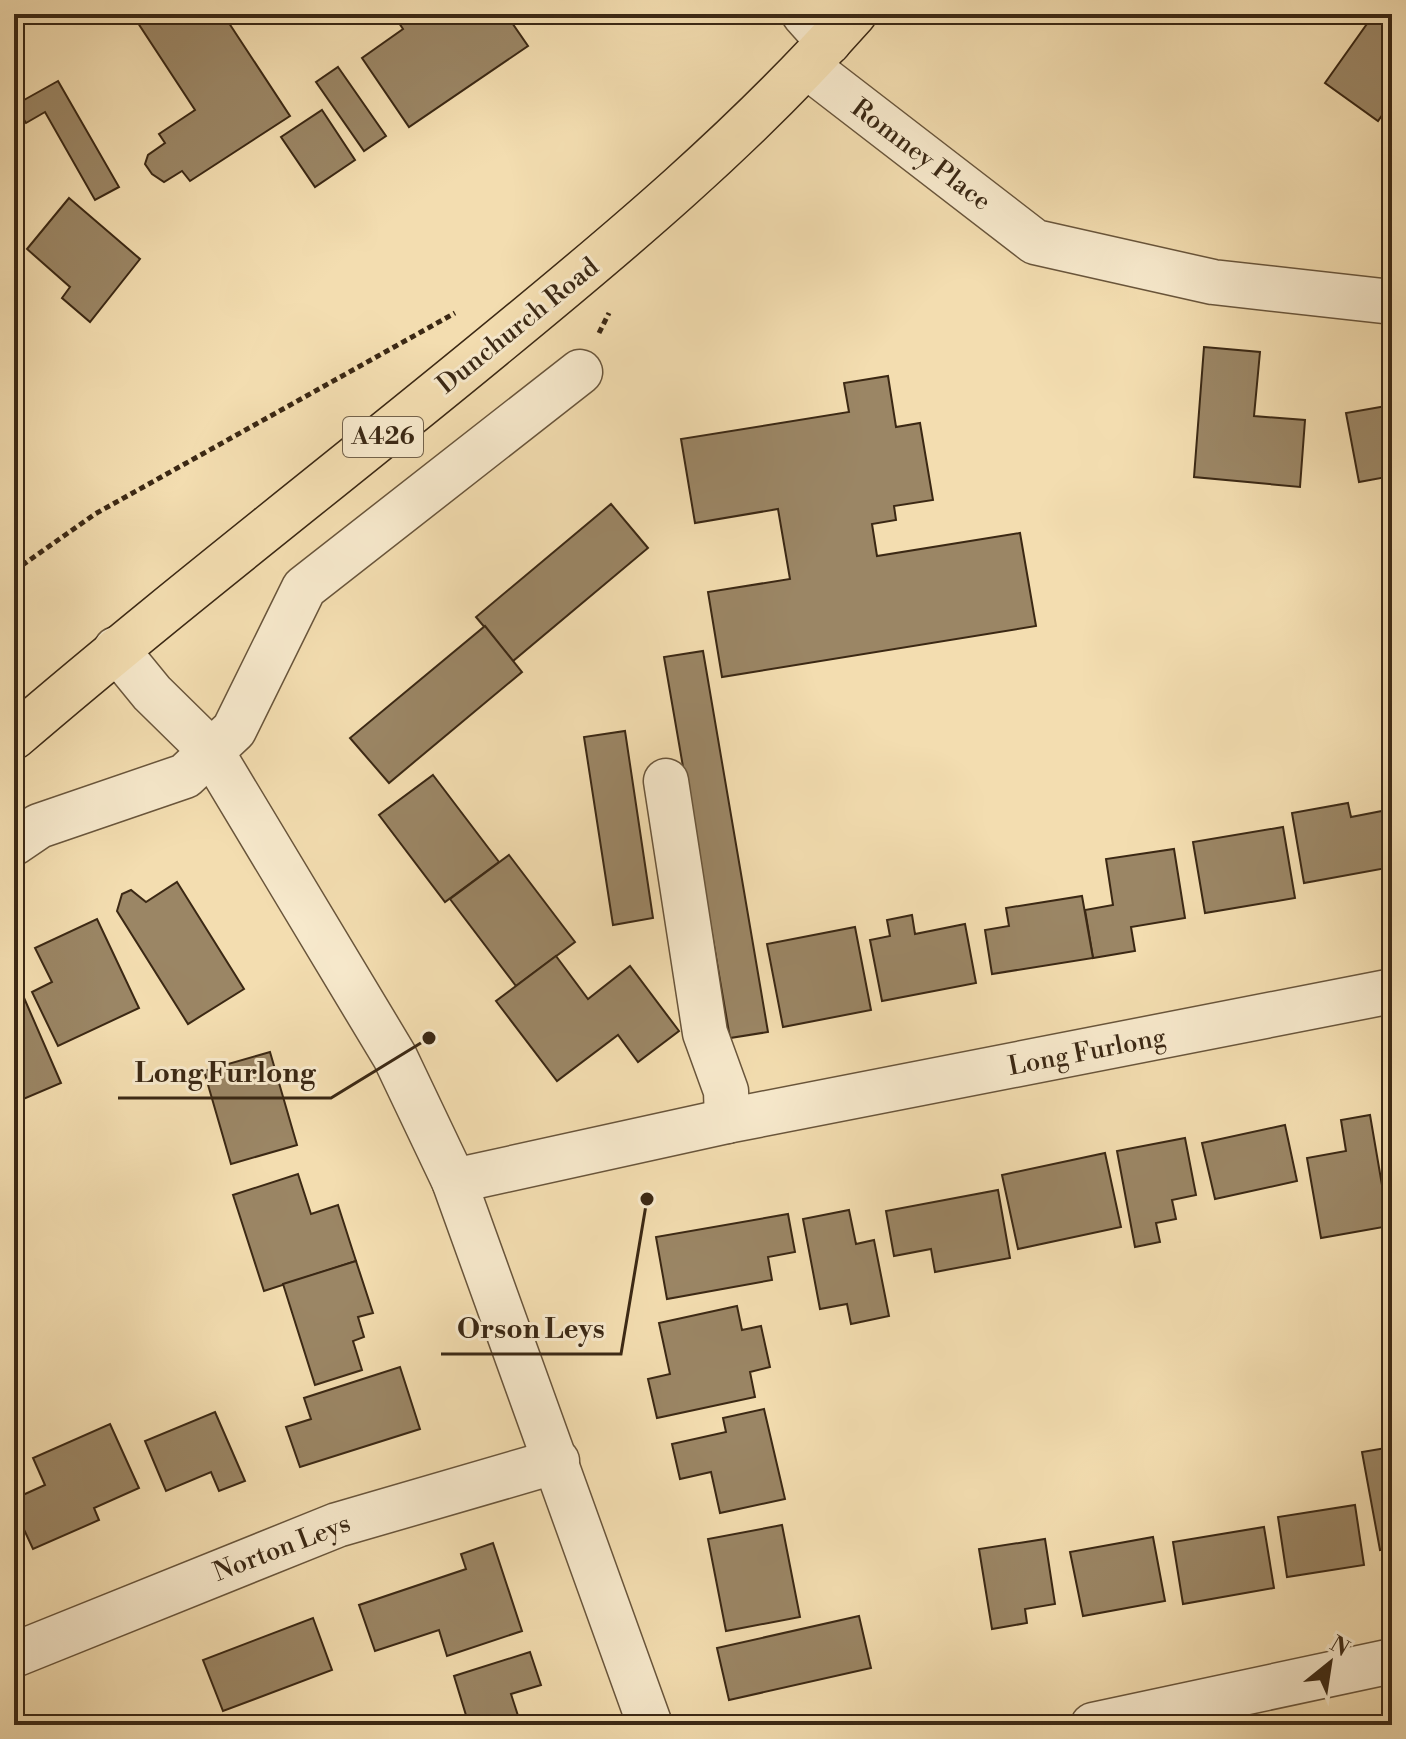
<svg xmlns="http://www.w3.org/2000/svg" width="1406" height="1739" font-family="'Libre Bodoni',serif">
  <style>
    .building { fill: #9b8665; stroke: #3b2814; stroke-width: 2 }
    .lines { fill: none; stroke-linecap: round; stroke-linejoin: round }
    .minor-casing { stroke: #69553b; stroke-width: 47 }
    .highway-casing { stroke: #3b2814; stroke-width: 47 }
    .path { stroke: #3b2814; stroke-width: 5; stroke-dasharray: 6 4; stroke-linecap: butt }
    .minor { stroke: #f7e9cc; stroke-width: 44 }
    .highway { stroke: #f3ddb0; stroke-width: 44 }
    .labels { text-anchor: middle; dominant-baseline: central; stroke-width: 6; stroke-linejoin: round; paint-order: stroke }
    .shield { fill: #f7e9cc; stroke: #73624b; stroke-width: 2 }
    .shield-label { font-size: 24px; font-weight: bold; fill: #3b2814 }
    .street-label { font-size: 26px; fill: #3b2814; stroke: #f7e9cc }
    .leader { fill: none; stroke: #3b2814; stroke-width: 3 }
    .callout-dot { fill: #3b2814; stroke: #f7e9cc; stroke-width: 3 }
    .callout-label { font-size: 28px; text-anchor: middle; font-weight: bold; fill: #3b2814; stroke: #f7e9cc; stroke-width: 6; stroke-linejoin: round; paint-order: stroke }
  </style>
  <rect width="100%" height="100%" fill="#f3ddb0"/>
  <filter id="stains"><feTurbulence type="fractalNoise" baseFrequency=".0025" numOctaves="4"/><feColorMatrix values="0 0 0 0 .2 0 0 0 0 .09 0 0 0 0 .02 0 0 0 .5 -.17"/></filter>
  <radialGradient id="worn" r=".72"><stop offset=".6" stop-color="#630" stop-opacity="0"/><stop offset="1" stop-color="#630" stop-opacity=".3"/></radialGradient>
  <g class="building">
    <path d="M138,14H223L290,116L190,181L182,171L164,182L152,174L145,164L148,155L165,143L159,134L195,110L134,17Z"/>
    <path d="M393,14H506L528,46L409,127L362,58L403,29Z"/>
    <path d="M1374,14H1392V101L1378,121L1325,83Z"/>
    <path d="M338,67L386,136L364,151L316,82Z"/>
    <path d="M58,81L119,187L95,200L45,112L26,123L15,105Z"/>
    <path d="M322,110L355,160L315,187L281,137Z"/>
    <path d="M69,198L140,259L90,322L62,298L70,287L27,249Z"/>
    <path d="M1204,347L1260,352L1254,416L1305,420L1300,487L1194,477Z"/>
    <path d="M888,376L896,427L920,423L933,500L894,506L896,520L872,524L877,556L1020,533L1036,626L722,677L708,592L790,579L778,509L695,523L681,439L849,412L844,383Z"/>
    <path d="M1392,405V476L1359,482L1346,413Z"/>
    <path d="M611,504L648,548L513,661L476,617Z"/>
    <path d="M485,626L522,672L389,783L350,738Z"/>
    <path d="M703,651L768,1032L730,1038L664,657Z"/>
    <path d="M625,731L653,918L613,925L584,737Z"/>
    <path d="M433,775L499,862L445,902L379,815Z"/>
    <path d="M1348,803L1351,817L1392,809V867L1304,883L1292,813Z"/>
    <path d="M1283,827L1295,898L1205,913L1193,842Z"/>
    <path d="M1174,849L1185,918L1131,927L1135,951L1093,958L1085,910L1113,905L1106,859Z"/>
    <path d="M509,855L575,942L516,986L450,899Z"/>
    <path d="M177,882L244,989L188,1024L117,911L122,894L131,890L146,902Z"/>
    <path d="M1082,896L1093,958L992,974L985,930L1009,926L1006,908Z"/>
    <path d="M912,915L915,934L965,924L976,983L882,1001L870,940L890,936L887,920Z"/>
    <path d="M97,919L139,1008L58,1046L32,992L52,982L35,948Z"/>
    <path d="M855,927L871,1010L783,1027L767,944Z"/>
    <path d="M556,956L588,999L630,966L679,1031L638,1062L618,1035L557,1081L496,1001Z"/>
    <path d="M18,984L61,1083L14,1103V985Z"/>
    <path d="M270,1052L297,1145L231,1164L204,1071Z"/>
    <path d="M1370,1115L1389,1226L1321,1238L1307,1158L1346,1151L1341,1120Z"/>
    <path d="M1285,1125L1297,1181L1215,1199L1202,1143Z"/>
    <path d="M1185,1138L1196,1195L1172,1200L1176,1219L1156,1223L1160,1242L1135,1247L1117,1151Z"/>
    <path d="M1105,1153L1121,1227L1018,1249L1002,1175Z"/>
    <path d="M298,1174L311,1214L338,1205L356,1261L264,1291L233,1195Z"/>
    <path d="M998,1190L1010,1258L935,1272L931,1249L894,1256L886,1211Z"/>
    <path d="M849,1210L856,1244L874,1240L889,1316L851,1324L847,1304L820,1309L803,1219Z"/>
    <path d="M788,1214L795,1252L768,1257L772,1280L667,1299L656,1237Z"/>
    <path d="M356,1261L373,1313L358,1317L364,1337L353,1341L362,1370L315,1385L283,1284Z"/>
    <path d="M737,1306L742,1330L761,1326L770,1367L750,1372L755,1397L657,1418L648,1379L670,1374L659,1323Z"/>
    <path d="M400,1367L420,1429L300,1467L286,1427L311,1419L304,1398Z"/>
    <path d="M764,1409L785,1499L720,1513L711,1472L680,1479L672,1444L726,1432L723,1418Z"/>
    <path d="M215,1412L245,1481L219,1491L211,1472L166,1491L145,1441Z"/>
    <path d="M110,1424L139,1488L94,1508L99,1520L33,1549L14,1508V1499L45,1485L33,1458Z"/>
    <path d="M1392,1447V1548L1380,1550L1362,1452Z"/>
    <path d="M1355,1505L1364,1565L1287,1577L1278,1517Z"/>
    <path d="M782,1525L800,1617L726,1631L708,1539Z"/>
    <path d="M1264,1527L1274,1588L1183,1604L1173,1542Z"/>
    <path d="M1153,1537L1165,1601L1083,1616L1070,1552Z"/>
    <path d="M1045,1539L1055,1604L1025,1609L1027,1623L992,1629L979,1549Z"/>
    <path d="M493,1543L522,1631L447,1656L439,1630L375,1651L359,1605L466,1569L461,1554Z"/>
    <path d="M859,1616L871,1668L729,1700L717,1648Z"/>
    <path d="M313,1618L332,1670L223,1711L203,1660Z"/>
    <path d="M530,1652L541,1685L511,1694L521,1725H469L454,1676Z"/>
  </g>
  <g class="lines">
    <defs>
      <g id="minor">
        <path d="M804,14L829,42"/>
        <path d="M808,67L1035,242L1213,282L1392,302"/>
        <path d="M116,649L152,693L211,751L395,1057L454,1181L650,1725"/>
        <path d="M666,781L705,1033L726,1091L727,1121"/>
        <path d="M14,843L39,826L185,776L234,730L304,588L580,372"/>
        <path d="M454,1181L727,1121L1392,991"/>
        <path d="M14,1655L337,1525L557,1461"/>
        <path d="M1093,1725L1392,1661"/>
      </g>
      <path id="highway" d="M14,737C170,603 334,477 493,346C620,242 745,137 854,14"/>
    </defs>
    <use href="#minor" class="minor-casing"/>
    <use href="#highway" class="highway-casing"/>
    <g class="path">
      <path d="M599,333L609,313"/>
      <path d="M14,571L95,514L455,313"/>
    </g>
    <use href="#minor" class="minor"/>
    <use href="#highway" class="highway"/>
  </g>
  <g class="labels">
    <rect class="shield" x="343" y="417" width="80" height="40" rx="6"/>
    <g class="shield-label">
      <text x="383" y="437">A426</text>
    </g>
    <g class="street-label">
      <text transform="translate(921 155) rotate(37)">Romney Place</text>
      <text transform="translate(518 326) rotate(-39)">Dunchurch Road</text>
      <text transform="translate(1087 1052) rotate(-11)">Long Furlong</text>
      <text transform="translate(282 1548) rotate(-21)">Norton Leys</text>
    </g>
  </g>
  <path class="leader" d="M429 1038L331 1098H118M647 1199L621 1354H441"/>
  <g class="callout-dot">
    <circle cx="429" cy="1038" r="8"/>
    <circle cx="647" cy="1199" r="8"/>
  </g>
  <g class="callout-label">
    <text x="225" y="1082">Long Furlong</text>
    <text x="531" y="1338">Orson Leys</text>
  </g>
  <rect width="1406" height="1739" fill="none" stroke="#f3ddb0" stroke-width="48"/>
  <rect x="16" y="16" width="1374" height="1707" fill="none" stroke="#3b2814" stroke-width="4"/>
  <rect x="24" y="24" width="1358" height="1691" fill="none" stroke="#3b2814" stroke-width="2"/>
  <g transform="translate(1330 1663) rotate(30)" stroke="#f7e9cc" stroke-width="6" paint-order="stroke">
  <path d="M0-6L14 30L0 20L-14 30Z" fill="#3b2814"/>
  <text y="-12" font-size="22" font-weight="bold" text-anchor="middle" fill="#3b2814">N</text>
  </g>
  <rect width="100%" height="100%" filter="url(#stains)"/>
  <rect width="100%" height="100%" fill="url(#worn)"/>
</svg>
